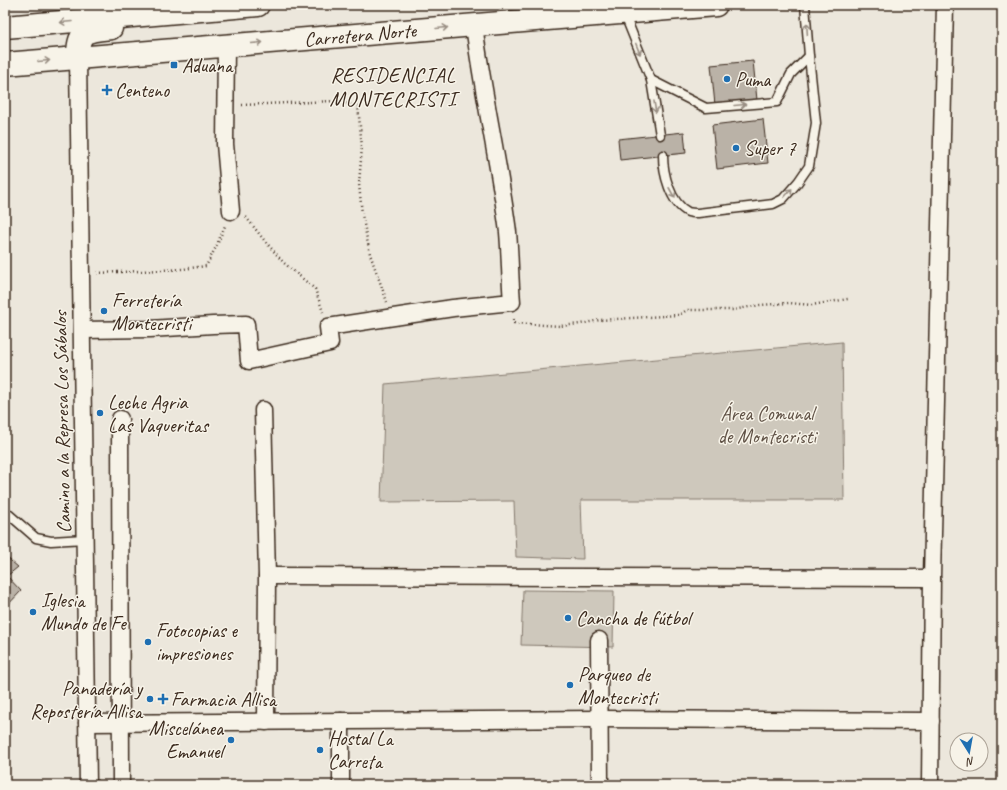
<svg xmlns="http://www.w3.org/2000/svg" width="1007" height="790" font-family="Caveat,sans-serif">
  <style>
    .built { fill: #ddd7cc }
    .green { fill: #cec8bc; stroke: #84796d }
    .building { fill: #bab2a7; stroke: #3b2a1e }
    .lines { fill: none; stroke-linecap: round; stroke-linejoin: round }
    .lane-casing { stroke: #3b2a1e; stroke-width: 11 }
    .street-casing { stroke: #3b2a1e; stroke-width: 19 }
    .highway-casing { stroke: #3b2a1e; stroke-width: 25 }
    .path { stroke: #3b2a1e; stroke-width: 2.5; stroke-dasharray: 1 3; stroke-linecap: butt }
    .lane { stroke: #f7f3e8; stroke-width: 8 }
    .street { stroke: #f7f3e8; stroke-width: 16 }
    .highway { stroke: #f7f3e8; stroke-width: 22 }
    .oneway { stroke: #998e83 }
    .poi-dot { fill: #1f6fb2; stroke: #f7f3e8; stroke-width: 1.5 }
    .labels { text-anchor: middle; dominant-baseline: central; stroke-width: 3; stroke-linejoin: round; paint-order: stroke }
    .street-label { font-size: 20px; fill: #3b2a1e; stroke: #f7f3e8 }
    .poi-label { font-size: 20px; fill: #3b2a1e; stroke: #f7f3e8; text-anchor: start }
    .park-label { font-size: 20px; fill: #605246; stroke: #f7f3e8 }
    .neighbourhood-label { font-size: 21px; letter-spacing: 1px; fill: #3b2a1e; stroke: #f7f3e8 }
  </style>
  <rect width="100%" height="100%" fill="#ece7dc"/>
  <filter id="ink" filterUnits="userSpaceOnUse"><feTurbulence type="fractalNoise" baseFrequency=".025" numOctaves="2"/><feDisplacementMap in="SourceGraphic" scale="8" xChannelSelector="R" yChannelSelector="G"/><feConvolveMatrix kernelMatrix="1 2 1 2 8 2 1 2 1" color-interpolation-filters="sRGB"/></filter>
  <g filter="url(#ink)">
    <path class="built" d="M5,5H77L5,11Z"/>
    <g class="green">
      <path d="M842,342L844,500H581L583,559L516,557L514,501L381,502L385,384Z"/>
      <path d="M523,590L614,591L613,647L521,645Z"/>
    </g>
    <g class="building">
      <path d="M753,61L757,100L715,105L711,65Z"/>
      <path d="M763,119L768,163L717,169L712,125Z"/>
      <path d="M684,132L686,153L620,160L618,139Z"/>
      <path d="M5,556L18,567L7,576L21,591L5,608Z"/>
    </g>
    <g class="lines">
      <defs>
        <g id="lane">
          <path d="M624,13L651,80L706,108L777,102L791,74L809,56"/>
          <path d="M651,80L660,135"/>
          <path d="M663,155C663,173 670,203 688,212C691,213 695,213 698,213L773,204L783,199L798,182L809,166L811,154L816,123L809,56L805,5"/>
          <path d="M5,511L36,538L51,541L85,539"/>
        </g>
        <g id="street">
          <path d="M226,46L225,144L231,211"/>
          <path d="M78,58L88,785"/>
          <path d="M82,330L150,329L213,325L246,324L249,361L330,343L328,327L453,308L512,302C510,279 510,255 508,232C499,163 483,95 474,25"/>
          <path d="M263,410L267,576L266,722"/>
          <path d="M120,419L121,785"/>
          <path d="M267,576L932,578"/>
          <path d="M599,640L600,785"/>
          <path d="M341,721V785"/>
          <path d="M87,723L600,719L931,721"/>
          <path d="M930,785L932,578L945,5"/>
        </g>
        <g id="highway">
          <path d="M5,27L258,5"/>
          <path d="M78,58C78,30 85,31 111,28"/>
          <path d="M5,64L716,5"/>
        </g>
      </defs>
      <use href="#lane" class="lane-casing"/>
      <use href="#street" class="street-casing"/>
      <use href="#highway" class="highway-casing"/>
      <g class="path">
        <path d="M242,105L334,101L358,106L362,147L359,184L362,214L370,254L387,302"/>
        <path d="M246,217L264,240L284,263L315,289L323,312"/>
        <path d="M97,273L183,269L206,266L216,247L225,226"/>
        <path d="M513,319L514,323L560,326L580,324L600,320L679,315L687,310H733L760,305L789,303L812,305L848,299"/>
      </g>
      <use href="#lane" class="lane"/>
      <use href="#street" class="street"/>
      <use href="#highway" class="highway"/>
    </g>
    <defs><path id="oneway-shaft" d="M-6 0H5M1.5-3L5.5 0L1.5 3" fill="none" stroke-width="1.6" stroke-linecap="round" stroke-linejoin="round"/></defs>
    <g class="oneway">
      <use href="#oneway-shaft" transform="translate(66 22) rotate(175)"/>
      <use href="#oneway-shaft" transform="translate(442 28) rotate(-5)"/>
      <use href="#oneway-shaft" transform="translate(807 29) rotate(-94)"/>
      <use href="#oneway-shaft" transform="translate(257 43) rotate(-5)"/>
      <use href="#oneway-shaft" transform="translate(638 49) rotate(68)"/>
      <use href="#oneway-shaft" transform="translate(44 61) rotate(-5)"/>
      <use href="#oneway-shaft" transform="translate(740 105) rotate(-5)"/>
      <use href="#oneway-shaft" transform="translate(655 107) rotate(80)"/>
      <use href="#oneway-shaft" transform="translate(672 193) rotate(61)"/>
      <use href="#oneway-shaft" transform="translate(788 193) rotate(-48)"/>
    </g>
  </g>
  <g class="poi-dot">
    <rect x="170" y="61" width="8" height="8" rx="2"/>
    <circle cx="727" cy="79" r="4"/>
    <path d="M105 84h4v4h4v4h-4v4h-4v-4h-4v-4h4z"/>
    <circle cx="736" cy="148" r="4"/>
    <circle cx="104" cy="311" r="4"/>
    <circle cx="100" cy="413" r="4"/>
    <circle cx="33" cy="612" r="4"/>
    <circle cx="568" cy="618" r="4"/>
    <circle cx="148" cy="642" r="4"/>
    <circle cx="570" cy="685" r="4"/>
    <circle cx="150" cy="699" r="4"/>
    <path d="M161 693h4v4h4v4h-4v4h-4v-4h-4v-4h4z"/>
    <circle cx="231" cy="740" r="4"/>
    <circle cx="320" cy="750" r="4"/>
  </g>
  <g class="labels">
    <g class="street-label">
      <text transform="translate(360 35) rotate(-5)">Carretera Norte</text>
      <text transform="translate(62 422) rotate(-91)">Camino a la Represa Los Sábalos</text>
    </g>
    <g class="poi-label">
      <text x="182" y="65">Aduana</text>
      <text x="735" y="79">Puma</text>
      <text x="115" y="90">Centeno</text>
      <text x="744" y="148">Super 7</text>
      <text x="112" y="300">Ferretería<tspan x="112" dy="23">Montecristi</tspan></text>
      <text x="108" y="402">Leche Agria<tspan x="108" dy="23">Las Vaqueritas</tspan></text>
      <text x="41" y="600">Iglesia<tspan x="41" dy="23">Mundo de Fe</tspan></text>
      <text x="576" y="618">Cancha de fútbol</text>
      <text x="156" y="630">Fotocopias e<tspan x="156" dy="23">impresiones</tspan></text>
      <text x="578" y="674">Parqueo de<tspan x="578" dy="23">Montecristi</tspan></text>
      <text x="142" y="688" text-anchor="end">Panadería y<tspan x="142" dy="23">Repostería Allisa</tspan></text>
      <text x="171" y="699">Farmacia Allisa</text>
      <text x="223" y="728" text-anchor="end">Miscelánea<tspan x="223" dy="23">Emanuel</tspan></text>
      <text x="328" y="738">Hostal La<tspan x="328" dy="23">Carreta</tspan></text>
    </g>
    <g class="park-label">
      <text x="767" y="413">Área Comunal<tspan x="767" dy="23">de Montecristi</tspan></text>
    </g>
    <g class="neighbourhood-label">
      <text x="393" y="75">RESIDENCIAL<tspan x="393" dy="24">MONTECRISTI</tspan></text>
    </g>
  </g>
  <rect width="1007" height="790" fill="none" stroke="#f7f3e8" stroke-width="20"/>
  <rect x="10" y="10" width="987" height="770" fill="none" stroke="#3b2a1e" stroke-width="1.5" filter="url(#ink)"/>
  <g transform="translate(969 752) rotate(169)"><circle r="19" fill="#f7f3e8" stroke="#aca397"/>
  <path d="M0-3L7 15L0 10L-7 15Z" fill="#1f6fb2"/>
  <text y="-6" font-size="11" font-weight="bold" text-anchor="middle" fill="#3b2a1e">N</text>
  </g>
</svg>
